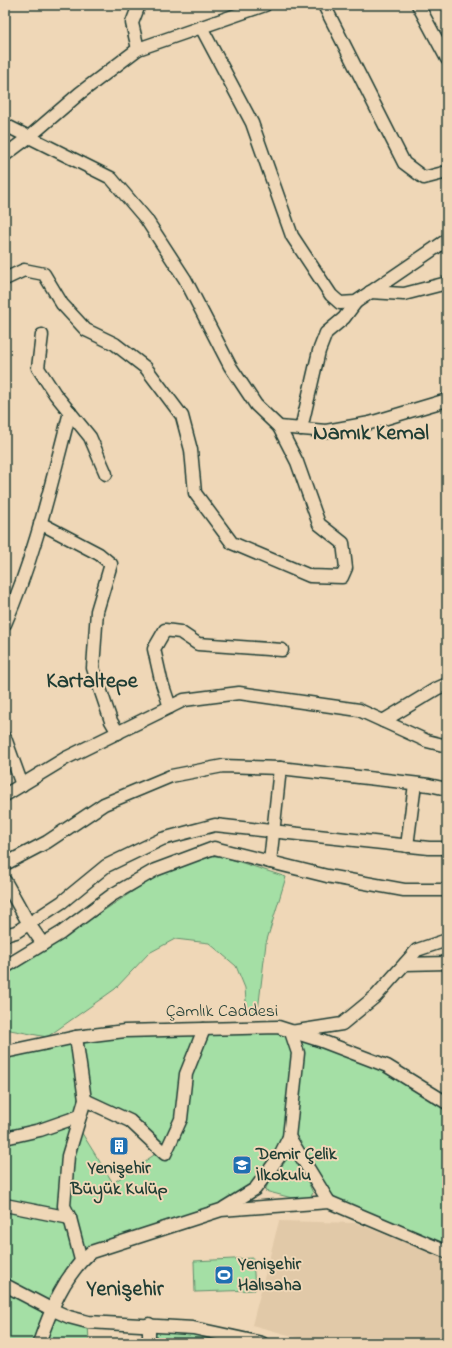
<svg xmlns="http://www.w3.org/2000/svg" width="452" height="1348" font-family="'Indie Flower',sans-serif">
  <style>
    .built { fill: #e1c9a8 }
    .green { fill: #a4dfa5; stroke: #628e6c; fill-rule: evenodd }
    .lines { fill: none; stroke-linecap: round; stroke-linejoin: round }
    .minor-casing { stroke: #1f3d34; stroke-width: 15 }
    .minor { stroke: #efd7b7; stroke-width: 12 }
    .labels { text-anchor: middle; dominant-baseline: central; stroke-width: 4; stroke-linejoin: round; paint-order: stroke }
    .street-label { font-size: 18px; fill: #1f3d34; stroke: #efd7b7 }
    .poi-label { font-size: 18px; font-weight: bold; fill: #1f3d34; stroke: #efd7b7; text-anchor: start }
    .district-label { font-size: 22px; font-weight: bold; fill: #1f3d34; stroke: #efd7b7 }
  </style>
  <rect width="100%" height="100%" fill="#efd7b7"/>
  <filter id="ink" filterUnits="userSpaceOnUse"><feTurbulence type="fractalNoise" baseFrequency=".025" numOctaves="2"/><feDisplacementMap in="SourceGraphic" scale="8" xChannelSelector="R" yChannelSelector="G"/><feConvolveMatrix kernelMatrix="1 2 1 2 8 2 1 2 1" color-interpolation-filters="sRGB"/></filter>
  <g filter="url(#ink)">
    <path class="built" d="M279,1221L356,1223L447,1259V1343H318L252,1325Z"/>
    <g class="green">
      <path d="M202,856H221L286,877L266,943L258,1011L247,1014L245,988L236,966L209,943L175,939L149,953L115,989L47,1037L5,1029V976L156,876Z"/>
      <path d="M278,1027L387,1066L447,1103V1253L329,1202L289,1137L255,1189L221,1210L91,1252L51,1309L88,1322L89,1343H5V1052L76,1037ZM85,1100L130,1121L165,1153L154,1155L113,1183L80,1130Z"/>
      <path d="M289,1157L297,1158L313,1193L309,1199H296L265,1191L268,1183Z"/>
      <path d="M253,1258L255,1290L195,1292L194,1261Z"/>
      <path d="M149,1324L262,1343H149Z"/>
    </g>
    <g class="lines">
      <defs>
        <g id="minor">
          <path d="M324,5L404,163L424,178L447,172"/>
          <path d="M418,5L447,59"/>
          <path d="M201,27L252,123L292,236L331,295L340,303L356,302L447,240"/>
          <path d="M138,49L132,23L139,5"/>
          <path d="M5,125L111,178L146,219L185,279L230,366L256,405L279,427L326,431L370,423L447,400"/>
          <path d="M5,155L29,137L80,93L138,49L265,5"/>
          <path d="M5,279L24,270L44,274L62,304L86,330L115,344L146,368L182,416L191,450L195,493L232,543L310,576L342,577L346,568L343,543L319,524L297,462L279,427"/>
          <path d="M370,292L404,294L447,283"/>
          <path d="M42,335L38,368L55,394L90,437L106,474"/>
          <path d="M301,429L319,351L326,333L344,318L356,302"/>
          <path d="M40,523L99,554L111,564L97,611L93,668L111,721L118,733"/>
          <path d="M5,624C35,556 51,484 70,412"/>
          <path d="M170,707L161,680L154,649L165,630L180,632L198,644L282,650"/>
          <path d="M383,721L436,689L447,684"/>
          <path d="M5,738L22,785"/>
          <path d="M5,795L66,758L184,700L239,693L359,710L427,741L447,746"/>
          <path d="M407,846L415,784"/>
          <path d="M270,862L280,768"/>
          <path d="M5,864L47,842L104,804L171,776L223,766L280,768L429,785L447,789"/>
          <path d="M5,881L29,924L43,944"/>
          <path d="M5,935L16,932L62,902L106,866L162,839L215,825L429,848H447"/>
          <path d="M405,964L447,963"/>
          <path d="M5,967L61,933L112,895L155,870L214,848L327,876L404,890H447"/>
          <path d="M76,1037L85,1100L68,1156L64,1206L70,1218L81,1260"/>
          <path d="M5,1052L76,1037L125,1031L278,1027L319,1040L387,1066L447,1103"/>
          <path d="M85,1100L130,1121L165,1154L181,1119L186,1074L204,1029"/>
          <path d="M289,1137L329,1202"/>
          <path d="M5,1138L40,1130L80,1116"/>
          <path d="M5,1205L70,1218"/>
          <path d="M224,1208L255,1189L279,1157L289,1137L298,1053L291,1032L342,1024L376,996L417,950L447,940"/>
          <path d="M5,1285L51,1309L69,1317L88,1322L193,1328L262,1343"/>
          <path d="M39,1343C51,1310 63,1276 91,1252L221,1210L329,1202L447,1252"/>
          <path d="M149,1343V1324"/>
        </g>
      </defs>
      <use href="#minor" class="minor-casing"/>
      <use href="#minor" class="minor"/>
    </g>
  </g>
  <defs>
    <symbol id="building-square" viewBox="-11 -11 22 22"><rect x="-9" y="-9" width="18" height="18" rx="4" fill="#1f6fb2" stroke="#efd7b7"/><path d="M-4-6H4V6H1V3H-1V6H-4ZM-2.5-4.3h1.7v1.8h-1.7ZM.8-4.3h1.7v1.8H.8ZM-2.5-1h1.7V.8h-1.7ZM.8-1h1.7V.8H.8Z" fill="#fff"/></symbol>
    <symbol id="school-square" viewBox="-11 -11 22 22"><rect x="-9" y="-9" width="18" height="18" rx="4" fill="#1f6fb2" stroke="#efd7b7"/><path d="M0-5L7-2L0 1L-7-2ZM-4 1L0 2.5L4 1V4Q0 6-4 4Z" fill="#fff"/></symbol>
    <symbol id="stadium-square" viewBox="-11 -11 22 22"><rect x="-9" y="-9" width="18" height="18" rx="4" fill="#1f6fb2" stroke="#efd7b7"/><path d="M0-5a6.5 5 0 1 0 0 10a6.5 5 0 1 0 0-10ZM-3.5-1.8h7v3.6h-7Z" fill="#fff"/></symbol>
  </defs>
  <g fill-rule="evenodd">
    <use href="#building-square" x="108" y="1135" width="22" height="22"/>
    <use href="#school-square" x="231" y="1154" width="22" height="22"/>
    <use href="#stadium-square" x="213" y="1264" width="22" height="22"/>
  </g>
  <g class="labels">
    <g class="street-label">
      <text x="222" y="1012">Çamlık Caddesi</text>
    </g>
    <g class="poi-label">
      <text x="256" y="1155">Demir Çelik<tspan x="256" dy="21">İlkokulu</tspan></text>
      <text x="119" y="1169" text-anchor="middle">Yenişehir<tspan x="119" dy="21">Büyük Kulüp</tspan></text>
      <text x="238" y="1265">Yenişehir<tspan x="238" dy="21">Halısaha</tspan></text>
    </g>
    <g class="district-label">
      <text x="371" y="434">Namık Kemal</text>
      <text x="92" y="682">Kartaltepe</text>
      <text x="125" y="1290">Yenişehir</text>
    </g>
  </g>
  <rect width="452" height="1348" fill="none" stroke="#efd7b7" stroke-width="20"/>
  <rect x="10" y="10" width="432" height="1328" fill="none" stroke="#1f3d34" stroke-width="1.5" filter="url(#ink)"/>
</svg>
